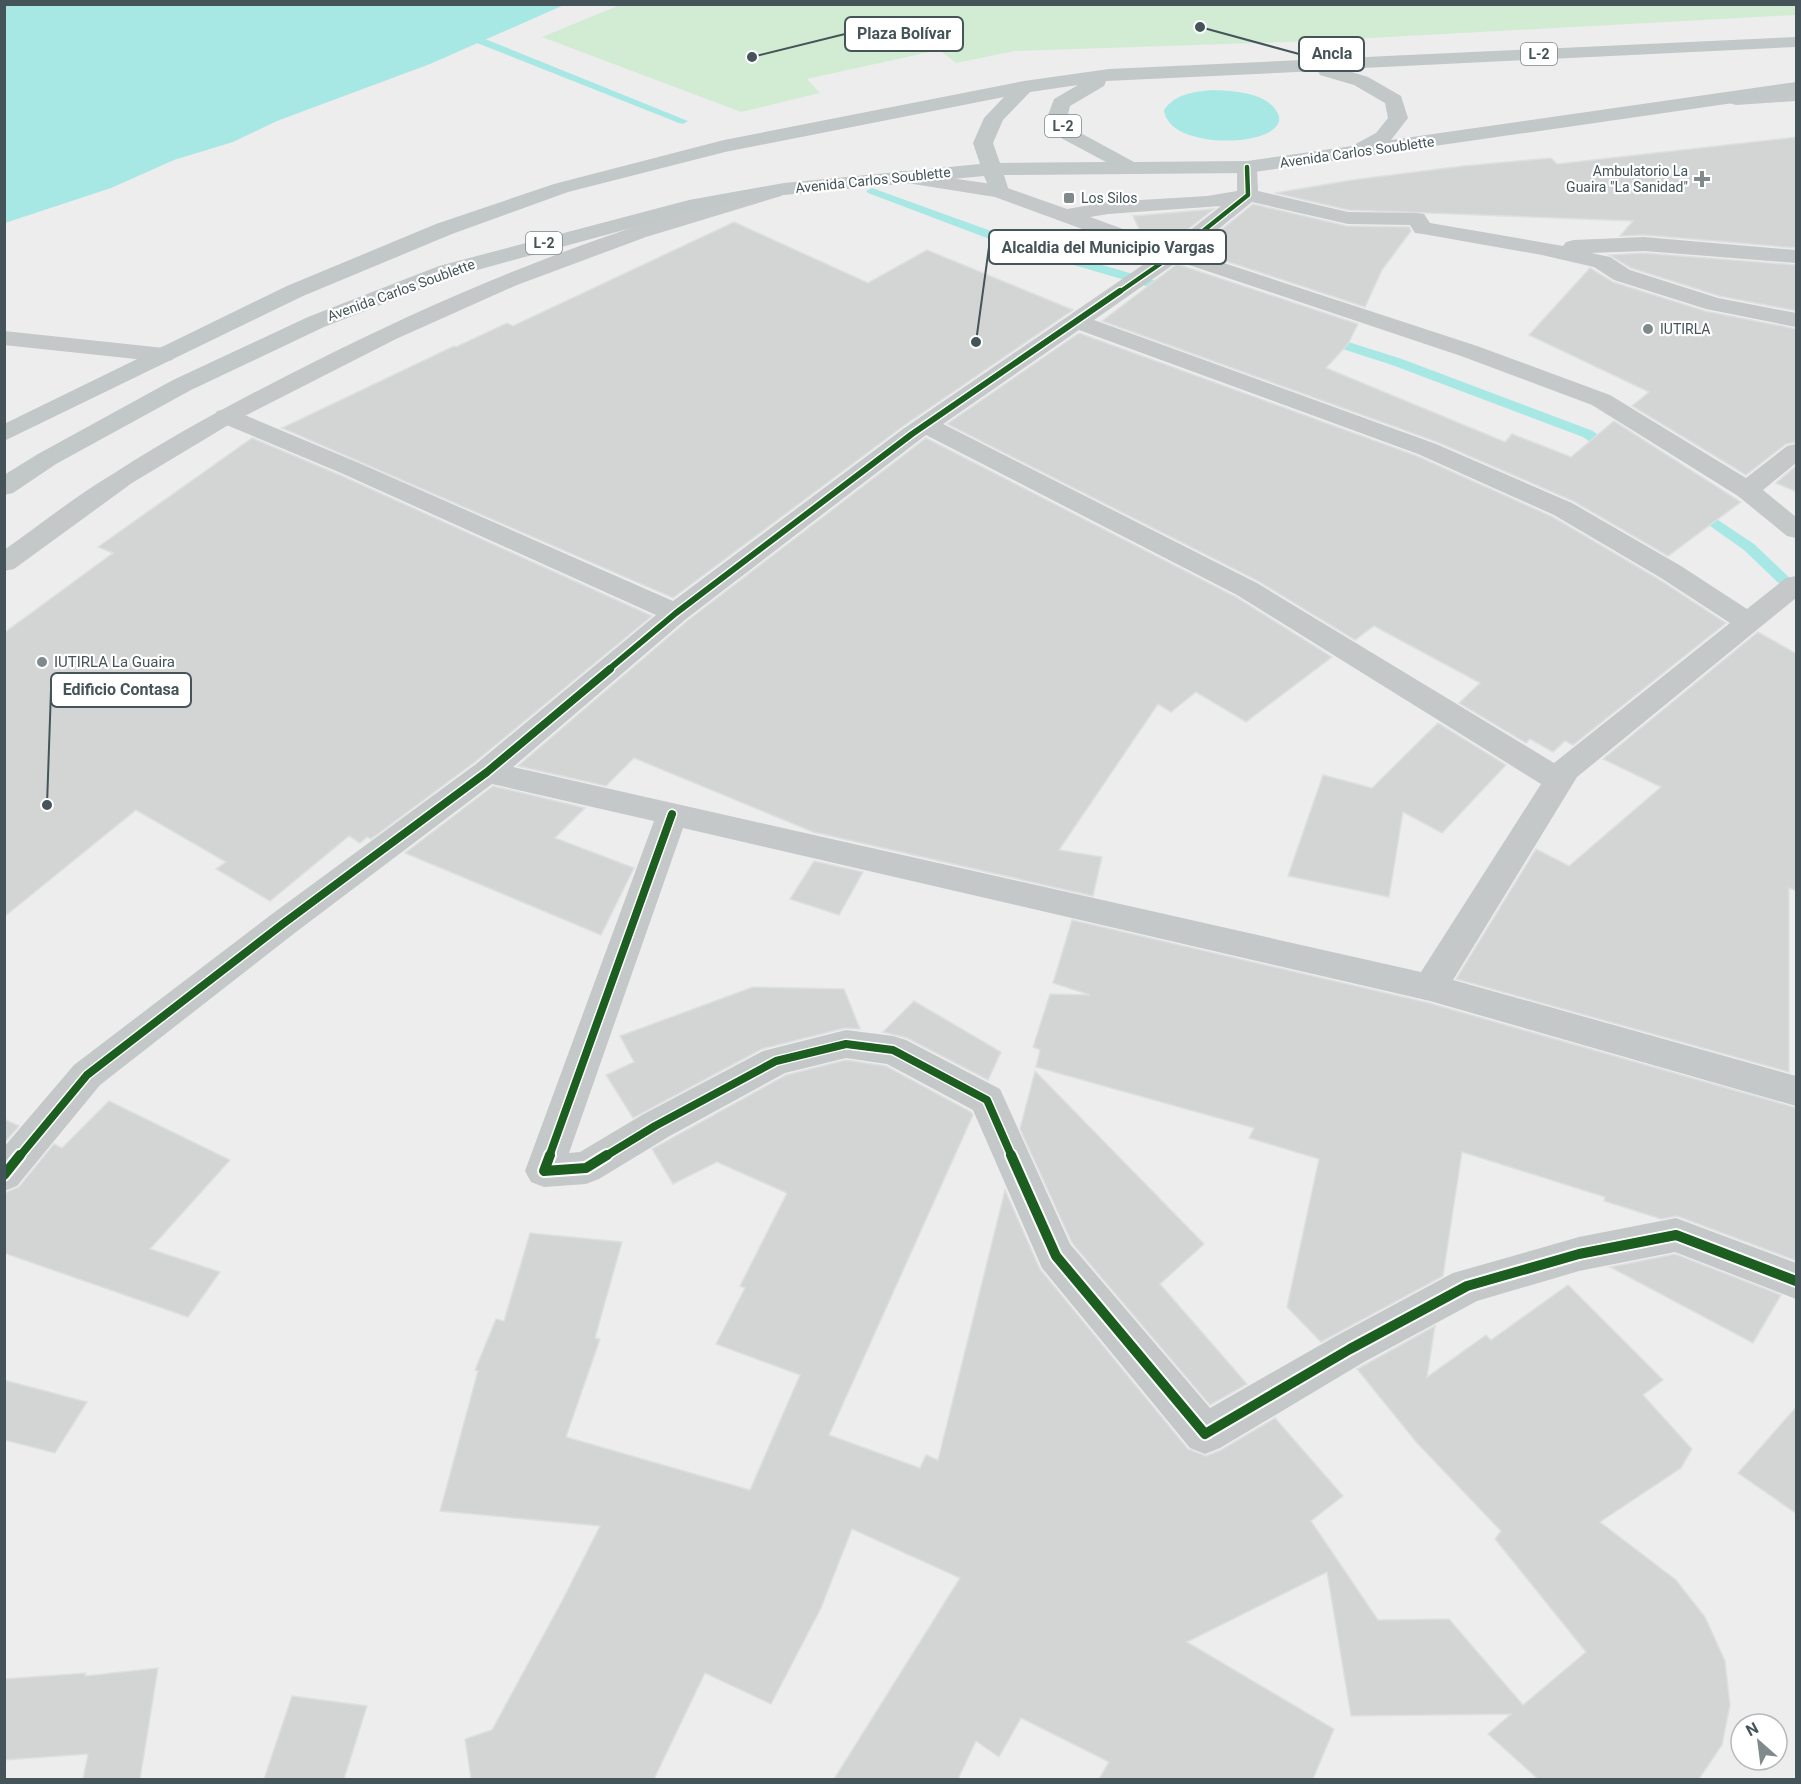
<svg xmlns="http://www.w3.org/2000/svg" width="1801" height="1784" font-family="Roboto,sans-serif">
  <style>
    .green { fill: #d2ecd4 }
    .water { fill: #a7e8e5 }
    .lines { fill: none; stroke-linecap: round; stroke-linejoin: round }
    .stream { fill: #a7e8e5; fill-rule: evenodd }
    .building { fill: #d3d5d5; stroke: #dedfe0; stroke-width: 1.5 }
    .lane { fill: #c4c8c8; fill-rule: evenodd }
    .street { fill: #c4c8c8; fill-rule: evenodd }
    .primary { fill: #c2c7c8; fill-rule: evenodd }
    .cycleway-far3-casing { stroke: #fff; stroke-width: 7 }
    .cycleway-far2-casing { stroke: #fff; stroke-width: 9 }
    .cycleway-far1-casing { stroke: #fff; stroke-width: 11 }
    .cycleway-casing { stroke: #fff; stroke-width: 14 }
    .cycleway-far3 { stroke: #1b5e20; stroke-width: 4.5 }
    .cycleway-far2 { stroke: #1b5e20; stroke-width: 6 }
    .cycleway-far1 { stroke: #1b5e20; stroke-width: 8 }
    .cycleway { stroke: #1b5e20; stroke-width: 10 }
    .poi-dot { fill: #808a8c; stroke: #fff; stroke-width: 2 }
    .labels { text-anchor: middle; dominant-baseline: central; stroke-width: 4.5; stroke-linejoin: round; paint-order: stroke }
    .shield { fill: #fff; stroke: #7d878a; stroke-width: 1.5 }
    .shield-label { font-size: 14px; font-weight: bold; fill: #455458 }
    .far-street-label { font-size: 14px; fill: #455458; stroke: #fff }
    .far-poi-label { font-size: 14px; fill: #455458; stroke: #fff; text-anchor: start }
    .poi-label { font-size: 15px; fill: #455458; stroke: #fff; text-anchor: start }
    .leader { fill: none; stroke: #455458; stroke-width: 2 }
    .callout-dot { fill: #455458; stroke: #fff; stroke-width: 2 }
    .callout { fill: #fff; stroke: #455458; stroke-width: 2 }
    .callout-label { font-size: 16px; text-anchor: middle; font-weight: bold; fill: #455458 }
  </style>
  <rect width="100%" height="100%" fill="#ededed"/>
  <path class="green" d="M620,5L1796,4V15L1315,41L1015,51L956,63L939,50L807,79L820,93L741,112L542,37Z"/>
  <g class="water">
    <path d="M4,5L5,4L564,5L430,64L277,121L233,142L174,160L111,188L5,223Z"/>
    <path d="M1213,90C1233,91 1266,92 1277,112C1282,120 1278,126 1271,131C1247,147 1168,145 1164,110C1176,93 1194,92 1213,90Z"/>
  </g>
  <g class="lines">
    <g class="stream">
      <path d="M477,39H485L688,121L683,124L679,123L477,43Z"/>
      <path d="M872,188L1016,240L1178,287L1180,290L1174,294L1170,293L1008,246L868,193L866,191Z"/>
      <path d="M1323,334L1402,359L1593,431L1619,451L1617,454H1607L1583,437L1392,365L1318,341L1317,338Z"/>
      <path d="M1694,504L1754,544L1796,584V597L1791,595L1744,550L1689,511L1687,508Z"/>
    </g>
  </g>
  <g class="building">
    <path d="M1797,137V248L1644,235L1620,236L1633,221L1348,210L1275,193L1352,180L1463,166L1551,158L1557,164Z"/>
    <path d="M1253,204L1347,226L1409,227L1411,231L1382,270L1365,307L1195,251Z"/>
    <path d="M1214,209L1170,243L1141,233L1133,216Z"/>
    <path d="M734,222L868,283L927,250L1073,310L902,427L673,598L282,428L454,346L456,347L507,323L513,326Z"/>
    <path d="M1644,253L1797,265V311L1719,296L1631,268L1609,255Z"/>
    <path d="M1177,264L1358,324L1348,344L1326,368L1505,442L1512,434L1571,457L1614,421L1741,502L1668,556L1573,501L1437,442L1102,321Z"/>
    <path d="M1590,268L1613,282L1705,311L1797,329V442L1786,444L1746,475L1632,406L1649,392L1529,335Z"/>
    <path d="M1079,333L1417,456L1553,517L1660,580L1726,623L1573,745L1565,741L1553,752L1530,739L1526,743L1459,703L1480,683L1374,626L1355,640L1258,581L947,424Z"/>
    <path d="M252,438L340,475L652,616L475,762L371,839L367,837L360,843L349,836L270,901L216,869L226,862L136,810L4,917V633L113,553L98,547Z"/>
    <path d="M926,438L1236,597L1332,657L1246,722L1196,692L1171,712L1158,704L1059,850L1102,857L1093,896L813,832L634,758L606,786L518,766L687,621Z"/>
    <path d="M1797,465V492L1776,483Z"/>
    <path d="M1758,632L1797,654V891L1789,888V1072L1456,979L1536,849L1569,866L1661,787L1603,759Z"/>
    <path d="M1438,723L1506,765L1442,833L1403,812L1389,897L1288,876L1323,775L1372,788Z"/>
    <path d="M493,786L585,808L555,838L634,868L601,935L405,853Z"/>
    <path d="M814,861L863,872L839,915L790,899Z"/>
    <path d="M1072,920L1429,1003L1797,1108V1261L1677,1216L1661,1219L1604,1201L1605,1197L1462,1152L1443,1276L1321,1342L1287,1307L1319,1159L1249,1138L1254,1128L1036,1067L1040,1050L1033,1047L1050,994L1090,995L1053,983Z"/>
    <path d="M753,987L844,989L860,1029L845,1028L762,1049L633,1118L606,1075L634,1062L620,1036Z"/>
    <path d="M914,1001L1001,1052L988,1080L907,1038L883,1032Z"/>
    <path d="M846,1060L886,1066L971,1112L973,1115L829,1435L920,1468L926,1455L938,1460L1005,1190L1040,1269L1188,1449L1206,1456L1221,1450L1275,1418L1343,1496L1311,1521L1378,1620L1449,1619L1523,1705L1586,1652L1495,1539L1501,1531L1417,1443L1357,1369L1435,1326L1427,1377L1486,1335L1491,1340L1568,1285L1663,1380L1643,1395L1692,1449L1681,1468L1600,1522L1676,1580L1705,1617L1725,1661L1730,1705L1722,1745L1699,1779H1538L1488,1734L1511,1714L1351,1716L1327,1572L1187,1642L1334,1729L1313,1779H1099L1109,1762L1021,1718L999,1757L976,1741L958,1779H834L960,1578L852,1529L821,1608L771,1704L705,1673L654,1779H471L465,1739L492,1730L562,1601L600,1526L440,1511L478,1371L475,1370L496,1319L504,1321L530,1233L622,1242L595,1338L600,1339L566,1437L750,1490L800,1375L716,1344L745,1288L740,1286L787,1193L717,1162L673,1184L652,1149L786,1075Z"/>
    <path d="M1035,1071L1204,1244L1160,1284L1247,1384L1210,1405L1072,1243L1020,1129Z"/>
    <path d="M109,1101L230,1160L150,1249L220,1272L188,1317L4,1253V1193L19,1187L54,1144L62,1148Z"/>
    <path d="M4,1119L19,1126L4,1143Z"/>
    <path d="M1675,1254L1781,1295L1753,1343L1610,1267Z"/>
    <path d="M4,1380L87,1402L55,1453L4,1440Z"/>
    <path d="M1797,1406V1514L1738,1473Z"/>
    <path d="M158,1668L140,1779H83L88,1754L4,1760V1679L86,1673L85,1676Z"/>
    <path d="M292,1696L367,1706L344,1779H264Z"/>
  </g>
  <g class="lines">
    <g class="lane">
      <path d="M774,186L781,188L784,192L781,196L646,237L517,285L396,339L235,421L132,483L14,569L4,571V550C41,524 77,495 116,472C180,431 246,396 314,362C461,288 614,226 774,186Z"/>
      <path d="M4,331L164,348L172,350L176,355L172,360L164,362L4,345Z"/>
    </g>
    <g class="street">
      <path d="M1796,89V101L1736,105L1729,103L1726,99L1729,95L1736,93Z"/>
      <path d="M1247,161L1254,163L1257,167L1258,191L1348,212L1416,213L1424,214L1430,223L1563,246L1566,242L1574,240L1644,237L1796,250V263L1644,251L1591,253L1610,257L1630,270L1718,298L1796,313V327L1706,309L1614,280L1594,267L1542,255L1423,234L1415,233L1410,225L1348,224L1252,202L1190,252L1477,346L1610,395L1746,478L1787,446L1796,444V463L1763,490L1796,517V538L1787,536L1738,496L1592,405L1461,356L1192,266L1177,262L1094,320L1436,444L1572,503L1681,566L1747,609L1786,578L1796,576V598L1577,777L1453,980L1796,1076V1106L1430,1001L683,828L569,1153L580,1152L642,1115L763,1051L846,1030L893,1036L906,1040L1000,1089L1070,1244L1210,1408L1336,1336L1453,1273L1579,1237L1676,1218L1796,1263V1299L1675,1252L1579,1271L1477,1301L1364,1362L1220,1448L1205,1454L1190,1448L1042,1268L973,1110L887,1064L846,1058L785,1073L668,1137L599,1179L586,1184L544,1187L531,1182L525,1171L654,821L492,784L296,932L100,1085L17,1186L4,1191V1147L74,1065L272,914L476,764L656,615L341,473L217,421L214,416L217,411L226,409L235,411L359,463L673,601L903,429L1156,256L995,197L894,181L891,177L894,173L901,171L999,185L1067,209L1108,202L1207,196L1237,191V167L1240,163ZM1221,206L1170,246L1090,217L1108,214ZM1079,330L1418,454L1554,515L1661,578L1730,623L1554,763L1257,583L943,424ZM926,435L1237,595L1541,784L1421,972L513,767L686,619Z"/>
    </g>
    <path class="primary" d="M1796,37V47L1342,69L1368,77L1401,96L1408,118L1391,140L1796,82V94L1247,173L1004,175L1008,188L1005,192L998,194L991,192L984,176L784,195L690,212L455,276L324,327L191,390L56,464L13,493L4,495V475L38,454L173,380L308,317L439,266L689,200L784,183L980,164L973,143L984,118L1004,97L725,152L568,192L452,234L303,296L4,441V424L287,286L436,224L554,184L724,140L1024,81L1109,69ZM1318,71L1320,75L1354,85L1385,103L1388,118L1376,133L1352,146L1247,161L1134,162L1075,130L1067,118L1070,106L1104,86L1106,81ZM1078,85L1054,99L1047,118L1061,138L1106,162L1000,163L993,143L1003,120L1030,92Z"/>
    <defs>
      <path id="cycleway-far3" d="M1118,293L1173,255L1248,195L1247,167"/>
      <path id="cycleway-far2" d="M608,670L676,613L912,434L1120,291"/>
      <g id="cycleway-far1">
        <path d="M19,1157L87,1075L284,923L487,772L610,669"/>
        <path d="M549,1157L672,814"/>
        <path d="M604,1157L655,1126L776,1061L846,1044L893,1050L987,1100L1012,1157"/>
      </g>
      <g id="cycleway">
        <path d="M550,1155L544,1171L586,1168L607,1155"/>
        <path d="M1011,1155L1056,1256L1205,1434L1350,1349L1467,1286L1579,1254L1676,1235L1796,1281"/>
        <path d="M4,1175L20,1155"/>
      </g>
    </defs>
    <use href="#cycleway-far3" class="cycleway-far3-casing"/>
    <use href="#cycleway-far2" class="cycleway-far2-casing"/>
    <use href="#cycleway-far1" class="cycleway-far1-casing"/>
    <use href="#cycleway" class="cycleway-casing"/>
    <use href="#cycleway-far3" class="cycleway-far3"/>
    <use href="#cycleway-far2" class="cycleway-far2"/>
    <use href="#cycleway-far1" class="cycleway-far1"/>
    <use href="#cycleway" class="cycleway"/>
  </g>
  <g class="poi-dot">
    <path d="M1699 170h6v6h6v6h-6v6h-6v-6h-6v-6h6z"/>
    <rect x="1063" y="192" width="12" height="12" rx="3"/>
    <circle cx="1648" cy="329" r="6"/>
    <circle cx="42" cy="662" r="6"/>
  </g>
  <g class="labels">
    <g class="shield">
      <rect x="1521" y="43" width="36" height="22" rx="4.5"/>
      <rect x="1045" y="115" width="36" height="22" rx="4.5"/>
      <rect x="526" y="232" width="36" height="22" rx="4.5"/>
    </g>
    <g class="shield-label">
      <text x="1539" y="54">L-2</text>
      <text x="1063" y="126">L-2</text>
      <text x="544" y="243">L-2</text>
    </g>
    <g class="far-street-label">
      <text transform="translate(1357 152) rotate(-8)">Avenida Carlos Soublette</text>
      <text transform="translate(873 180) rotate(-6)">Avenida Carlos Soublette</text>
      <text transform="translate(401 290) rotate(-20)">Avenida Carlos Soublette</text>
    </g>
    <g class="far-poi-label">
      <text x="1688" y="171" text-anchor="end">Ambulatorio La<tspan x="1688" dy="16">Guaira "La Sanidad"</tspan></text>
      <text x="1081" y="198">Los Silos</text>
      <text x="1660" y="329">IUTIRLA</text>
    </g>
    <g class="poi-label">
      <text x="54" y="662">IUTIRLA La Guaira</text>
    </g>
  </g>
  <path class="leader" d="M752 57L845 34M1200 27L1299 54M976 342L989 247M47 805L51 690"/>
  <g class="callout-dot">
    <circle cx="752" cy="57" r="6"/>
    <circle cx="1200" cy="27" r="6"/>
    <circle cx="976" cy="342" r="6"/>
    <circle cx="47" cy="805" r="6"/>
  </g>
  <g class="callout">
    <rect x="845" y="17" width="118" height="34" rx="6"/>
    <rect x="1299" y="37" width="65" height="34" rx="6"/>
    <rect x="989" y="230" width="237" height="34" rx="6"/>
    <rect x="51" y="673" width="140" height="34" rx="6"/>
  </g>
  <g class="callout-label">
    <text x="904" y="39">Plaza Bolívar</text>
    <text x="1332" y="59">Ancla</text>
    <text x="1108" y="253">Alcaldia del Municipio Vargas</text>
    <text x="121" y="695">Edificio Contasa</text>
  </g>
  <rect width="1801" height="1784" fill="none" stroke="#455458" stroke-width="12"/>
  <g transform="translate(1759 1742) rotate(332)"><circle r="28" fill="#ffffff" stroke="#b5bbbc" stroke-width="1.5"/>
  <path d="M0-4.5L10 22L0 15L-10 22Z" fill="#808a8c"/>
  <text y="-9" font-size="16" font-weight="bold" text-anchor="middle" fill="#455458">N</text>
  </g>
</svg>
